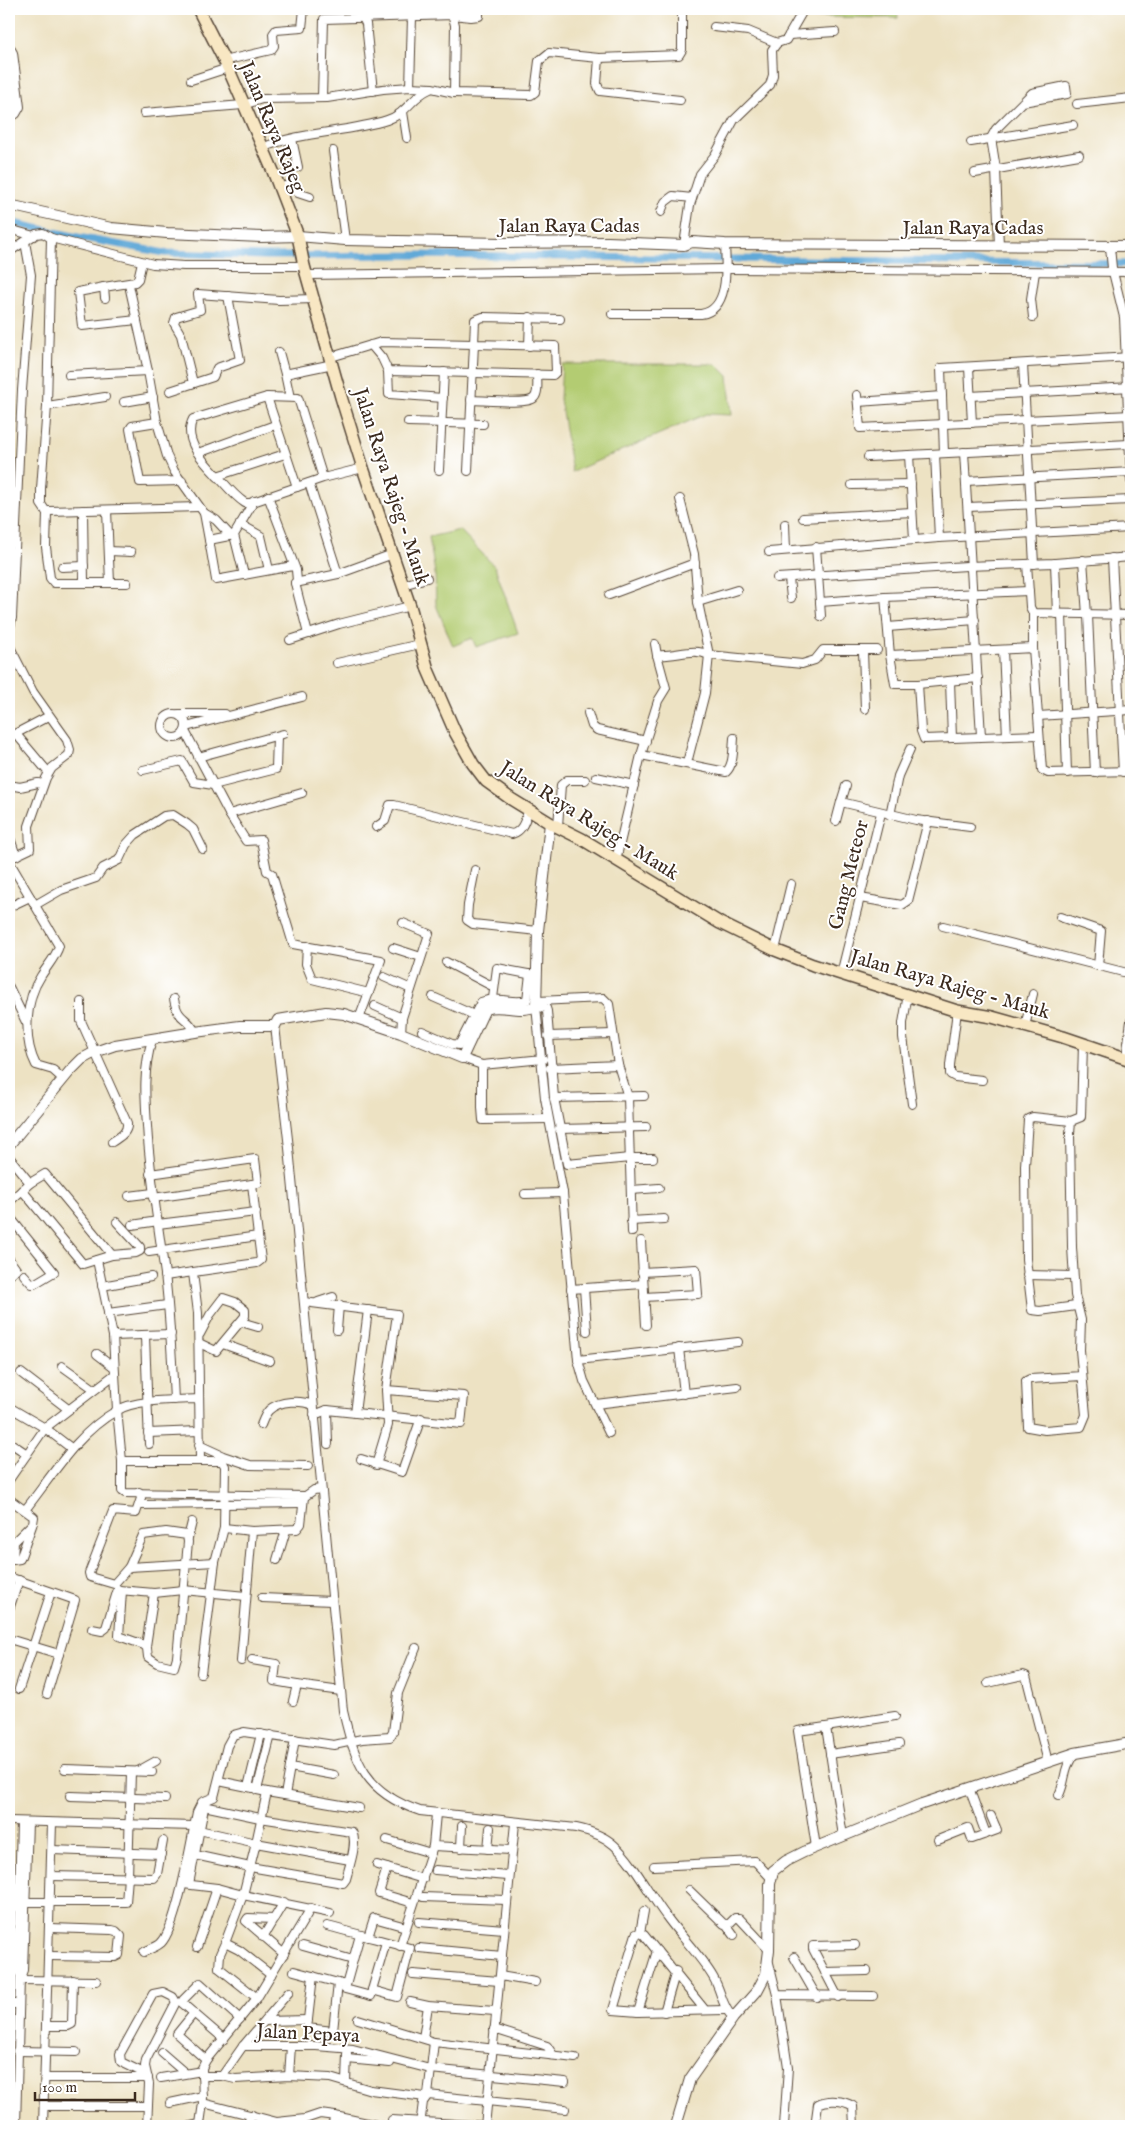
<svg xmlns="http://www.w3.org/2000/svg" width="1140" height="2135" font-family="'IM FELL English',serif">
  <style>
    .green { fill: #b3cc72; stroke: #777b48 }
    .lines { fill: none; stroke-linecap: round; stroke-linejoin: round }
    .canal { stroke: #61a9d8; stroke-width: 7 }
    .minor-casing { stroke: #564637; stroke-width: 10 }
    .tertiary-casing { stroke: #564637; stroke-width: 12 }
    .secondary-casing { stroke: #564637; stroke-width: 14 }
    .minor { stroke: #fff; stroke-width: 8 }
    .tertiary { stroke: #fff; stroke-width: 10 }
    .secondary { stroke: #f8e7c3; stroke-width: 11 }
    .labels { text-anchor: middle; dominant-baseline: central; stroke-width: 4; stroke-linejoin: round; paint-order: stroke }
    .street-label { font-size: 20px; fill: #3b2a1e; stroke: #fff }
  </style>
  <rect width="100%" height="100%" fill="#fff"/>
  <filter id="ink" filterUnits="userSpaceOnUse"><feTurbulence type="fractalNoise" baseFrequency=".02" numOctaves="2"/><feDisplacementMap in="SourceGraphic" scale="10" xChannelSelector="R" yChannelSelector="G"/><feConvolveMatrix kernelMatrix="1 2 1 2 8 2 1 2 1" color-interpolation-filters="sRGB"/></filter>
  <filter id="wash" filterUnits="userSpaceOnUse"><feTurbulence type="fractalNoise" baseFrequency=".0096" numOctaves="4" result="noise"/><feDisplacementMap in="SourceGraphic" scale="20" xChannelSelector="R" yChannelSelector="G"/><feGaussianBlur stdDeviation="1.12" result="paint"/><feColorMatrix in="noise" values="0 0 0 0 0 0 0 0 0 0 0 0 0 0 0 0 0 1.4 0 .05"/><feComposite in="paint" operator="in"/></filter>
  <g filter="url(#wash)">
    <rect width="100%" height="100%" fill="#ede2c3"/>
    <g class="green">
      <path d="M818,9H897L898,18L819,17Z"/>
      <path d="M562,364H716L728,376L732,415L706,414L572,472L560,399Z"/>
      <path d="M460,530L495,567L518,633L476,647L472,638L453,646L436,605L435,573L429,537Z"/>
    </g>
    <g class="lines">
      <path class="canal" d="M9,222L78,237L165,253L266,256L420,255L1131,264"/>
    </g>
  </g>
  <g filter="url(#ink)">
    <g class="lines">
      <defs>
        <g id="minor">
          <path d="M359,9L366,24L373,91"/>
          <path d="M451,9L455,25L454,93"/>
          <path d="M714,27L748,31L777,43"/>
          <path d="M789,35L835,32"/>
          <path d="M9,46L13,53L20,107L16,114L9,118"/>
          <path d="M599,58L597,84L600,91L680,100"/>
          <path d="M223,61L271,50L274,46L273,34L276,30L302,28L304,9"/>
          <path d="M191,80L228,68"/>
          <path d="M410,87L412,17"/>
          <path d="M322,98L324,19L453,15L471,17L479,16V9"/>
          <path d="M1077,104L1131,98"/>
          <path d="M403,112L407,138"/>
          <path d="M144,113L243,105L262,99L327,98L383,89L410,87L432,88L454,93L531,95L535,92L539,61L549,53L599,58L679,55L682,50V9"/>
          <path d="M292,139L298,167"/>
          <path d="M971,142L1073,125"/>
          <path d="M262,148C302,131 346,133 387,120C408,113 411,97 430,89"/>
          <path d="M333,151L345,240"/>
          <path d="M975,173L1079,155"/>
          <path d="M278,188L292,184L298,193L310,197"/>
          <path d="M661,212L665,202L673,196L692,198"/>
          <path d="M9,229L34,236"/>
          <path d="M51,238L47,406L41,489V504L47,513L46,547L50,578L54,583H127"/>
          <path d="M684,245L690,205L700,174L715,155L734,120L770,85L773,75L772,50L777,43L786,40L804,9"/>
          <path d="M999,246L996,169L991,138L996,129L1032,93L1066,86L1067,94L1023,102"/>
          <path d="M1110,247L1112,268L1124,317L1131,481"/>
          <path d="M9,252L36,234L43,233L51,238L153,264L184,266H304"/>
          <path d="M308,275L725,269L1131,272"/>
          <path d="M129,285L148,371"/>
          <path d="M104,287L78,292L82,326L137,320"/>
          <path d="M105,298L104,287L135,282L138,279L142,262"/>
          <path d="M612,314H701C730,310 726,266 725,244"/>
          <path d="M1033,317L1031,299L1035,272"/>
          <path d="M371,345L382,358L388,371L553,375L556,372L555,346L474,344L475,320L483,317L560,319"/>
          <path d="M529,346L530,317"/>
          <path d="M279,352L285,374"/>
          <path d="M331,357L381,342L474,344L468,471"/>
          <path d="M1023,364L1034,564"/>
          <path d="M969,367L972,423"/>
          <path d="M388,371L389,394L443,398"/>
          <path d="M69,375L148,371L157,422L167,456L174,471L204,513L209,540L234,535"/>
          <path d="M193,383L181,335L174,323L176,317L200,310L198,294L279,300L315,299"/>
          <path d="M170,391L213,377L217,368L240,360L228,296"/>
          <path d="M289,393L285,374L333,364"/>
          <path d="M857,395L860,428L1131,415"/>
          <path d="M970,396L1131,387"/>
          <path d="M267,397L297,487"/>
          <path d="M471,400C482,400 528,405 534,398C539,393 537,380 537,374"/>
          <path d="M124,402L153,397"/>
          <path d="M858,402L942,396"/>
          <path d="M47,406L105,397"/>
          <path d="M157,422L132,426L130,429L140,482L182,481"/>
          <path d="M408,422L483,424"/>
          <path d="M964,452L981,736"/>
          <path d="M198,453L275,425"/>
          <path d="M944,453L941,368L1131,357"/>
          <path d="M935,454L939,538"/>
          <path d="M909,455L914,539"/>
          <path d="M868,457L1129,444"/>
          <path d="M439,470L444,372"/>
          <path d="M217,476L285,454"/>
          <path d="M323,478L298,398L267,397L193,419C181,442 208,466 222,481C229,489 236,497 245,503H250L323,478L363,468"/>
          <path d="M966,481L1131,472"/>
          <path d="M852,485L911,484"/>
          <path d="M268,496L296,570L297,581L295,583L308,634"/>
          <path d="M680,499L694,554L698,602L709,655"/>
          <path d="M968,507L1131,500"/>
          <path d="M83,510L84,582"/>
          <path d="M107,510L110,583"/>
          <path d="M47,513L49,511L199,507"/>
          <path d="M204,513L216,520L230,535"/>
          <path d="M803,518L912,512"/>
          <path d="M1131,520V522"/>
          <path d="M240,524L261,536L269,570"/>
          <path d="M785,524L786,550"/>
          <path d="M209,540L216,580L293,566"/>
          <path d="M816,547L820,602L885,597L1029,591"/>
          <path d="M109,551L131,552"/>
          <path d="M769,552L939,538L1131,528"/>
          <path d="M1112,558L1123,772"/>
          <path d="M1083,560L1087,615"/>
          <path d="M1055,563L1057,614"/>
          <path d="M1027,564L1030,607L1033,613L1131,615"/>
          <path d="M62,567L84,566"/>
          <path d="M338,574L393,554"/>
          <path d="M244,575L234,535L254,501"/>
          <path d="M777,578L967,566L1055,563L1131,557"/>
          <path d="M789,578L791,598"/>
          <path d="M295,583L338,574L309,483"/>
          <path d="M403,585L427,578"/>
          <path d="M609,595L695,563"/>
          <path d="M885,597L890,655L895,684H918L978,678"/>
          <path d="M698,602L737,590"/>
          <path d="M820,602L821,616"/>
          <path d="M1033,613V648"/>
          <path d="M1062,614L1067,773"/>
          <path d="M1088,615L1095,773"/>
          <path d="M888,627L975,620"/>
          <path d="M9,631L12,618L22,390L31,275L25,242"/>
          <path d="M290,640L339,624L410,606"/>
          <path d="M655,644L657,655C675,657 693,647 709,655"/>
          <path d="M9,645L33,692L67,740L70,750L69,755L52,768L46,778L29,826L30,849L9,859"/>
          <path d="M1003,650L1007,736"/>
          <path d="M863,651L865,709"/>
          <path d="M890,655L1033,648L1042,770L1048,773L1131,771"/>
          <path d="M337,663L420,644"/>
          <path d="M950,681L952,738"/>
          <path d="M918,684L921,731L924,739L1038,735"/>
          <path d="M588,713L592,726L597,730L646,741"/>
          <circle cx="174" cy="726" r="12"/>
          <path d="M179,714H225"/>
          <path d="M1038,716L1131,710"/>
          <path d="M186,727L302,697"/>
          <path d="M185,731L229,814L246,841L261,840L267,871L272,874L293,944L381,960L359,1019"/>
          <path d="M16,734L48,772"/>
          <path d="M9,737L49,716"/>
          <path d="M641,755L726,772C734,765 733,749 734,738"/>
          <path d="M198,757L283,734"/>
          <path d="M687,763L705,693L709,655L802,664L815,660L823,650H877"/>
          <path d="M143,770L182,761L194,782L213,785L276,769L277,736"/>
          <path d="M596,777L634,785"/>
          <path d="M9,785L20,787L38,783L43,784"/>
          <path d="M841,802L846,786"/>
          <path d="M229,814L302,793"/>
          <path d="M890,815L898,776L910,749"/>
          <path d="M836,821L841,802L916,820L970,827"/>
          <path d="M558,826L561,785L567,780H585"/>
          <path d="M376,827L385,821L390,805H394L512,834C523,831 525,820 529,809"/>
          <path d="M9,835L16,856"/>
          <path d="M616,860L641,755L658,701L666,688L657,655"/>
          <path d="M9,861L59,946C56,957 47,966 41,976C25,1000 23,1040 36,1065L53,1070L63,1079"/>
          <path d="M475,870L468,905L467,920L473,924L538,931"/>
          <path d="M860,898L902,905L908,901L928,821"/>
          <path d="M35,905L61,890L96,878L103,868L119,860L126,845L135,835L164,816L173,815L187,824L193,829L203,849"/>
          <path d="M9,907L30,897"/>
          <path d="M1060,917L1101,931L1098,966"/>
          <path d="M943,926L1131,974"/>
          <path d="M307,946L306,964L312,979L369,993"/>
          <path d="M393,948L421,957"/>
          <path d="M775,950L791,884"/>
          <path d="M446,962L490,985"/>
          <path d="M841,974L881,813"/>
          <path d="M384,977L411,989"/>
          <path d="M9,987L26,1022"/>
          <path d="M908,994L903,1023V1037L912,1104"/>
          <path d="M433,997L474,1015"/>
          <path d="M493,998L497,968L533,975"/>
          <path d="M174,999C178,1022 188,1016 195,1032"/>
          <path d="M538,1001L603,998L609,1004L618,1065L628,1097L632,1232"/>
          <path d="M81,1002V1021L127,1123C128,1133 119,1137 112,1142"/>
          <path d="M375,1006L402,1018"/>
          <path d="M957,1011L950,1065V1074L955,1077L982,1080"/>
          <path d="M275,1026L289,1148L343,1711C355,1762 365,1793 420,1811L576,1828C590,1831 603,1835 614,1845C634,1863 649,1894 666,1916C681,1937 700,1955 713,1977C722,1992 721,2005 733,2018"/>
          <path d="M1025,1026L1033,994"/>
          <path d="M422,1031L452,1044L459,1045L481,1002C498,995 512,1005 527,1000L530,974"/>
          <path d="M401,1033L402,1018L429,934L403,923"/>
          <path d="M548,1036L613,1034"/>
          <path d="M152,1040C143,1069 145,1096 147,1126C150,1176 158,1225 165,1274C170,1316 172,1358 174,1400"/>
          <path d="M462,1058L482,1065L543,1059"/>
          <path d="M1126,1058L1131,1021"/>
          <path d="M482,1065V1108L483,1120L548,1119"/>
          <path d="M550,1068L618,1065"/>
          <path d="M554,1098L644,1096"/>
          <path d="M1071,1121L1033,1117L1028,1119L1025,1166L1026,1259L1032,1310L1040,1311L1076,1306"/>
          <path d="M559,1129L646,1127"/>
          <path d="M9,1157L30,1183L9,1202"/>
          <path d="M150,1174L255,1159L258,1183L252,1184L258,1236"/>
          <path d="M22,1190L83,1264L112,1255L45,1174L30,1183"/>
          <path d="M631,1190L659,1188"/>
          <path d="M525,1194L563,1193"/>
          <path d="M129,1196L153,1193"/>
          <path d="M153,1198L252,1184"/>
          <path d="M9,1216L54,1272L34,1284H32L24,1275"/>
          <path d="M631,1221L664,1219"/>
          <path d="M158,1224L256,1212"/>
          <path d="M132,1225L158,1221"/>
          <path d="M641,1241L646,1325"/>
          <path d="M149,1252L258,1236L261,1260L257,1263L165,1276"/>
          <path d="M112,1255L136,1253L140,1251V1247L117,1222"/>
          <path d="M9,1259L16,1269L9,1276"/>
          <path d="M97,1260L113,1336L117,1410L122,1461V1491L125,1493L305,1496"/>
          <path d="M642,1272L696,1269L698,1294L644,1297"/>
          <path d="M193,1273L198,1313L200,1461"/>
          <path d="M1027,1275L1073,1276"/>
          <path d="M102,1286L151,1277"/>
          <path d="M584,1288L587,1331"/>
          <path d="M571,1289L643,1284"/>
          <path d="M304,1302L397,1314L386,1390L388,1425L376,1465"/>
          <path d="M318,1302L333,1297"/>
          <path d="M108,1313L167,1305"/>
          <path d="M241,1322L258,1327"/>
          <path d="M337,1330L339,1305"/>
          <path d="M113,1336L171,1334"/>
          <path d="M145,1336L149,1444"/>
          <path d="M199,1343L216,1351L245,1316V1310L235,1302L223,1298L210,1315L200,1334"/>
          <path d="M223,1344L270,1361"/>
          <path d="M679,1348L684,1394"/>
          <path d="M97,1354L114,1367"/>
          <path d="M578,1360L738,1342"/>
          <path d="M62,1366L94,1389"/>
          <path d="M21,1373L68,1409"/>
          <path d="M1082,1376L1030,1379L1026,1381L1028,1427L1045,1430L1081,1427L1086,1415L1080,1350L1081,1320L1075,1295L1072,1247L1070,1134L1071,1121L1081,1117L1083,1044"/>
          <path d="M596,1404L737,1387"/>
          <path d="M9,1407L45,1428L71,1448"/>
          <path d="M327,1410L328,1444"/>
          <path d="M355,1413L368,1310"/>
          <path d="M314,1415L327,1410L461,1424L464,1396L386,1390"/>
          <path d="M261,1425C263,1420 265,1414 269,1410C280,1400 301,1400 313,1405"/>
          <path d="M148,1433L199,1431"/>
          <path d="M609,1433L584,1381L578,1360L563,1193L545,1098L536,1006L546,1008L547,1011L554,1098L567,1164L630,1158H653"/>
          <path d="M9,1442L27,1454"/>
          <path d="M199,1445L223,1456L250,1465L308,1466"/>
          <path d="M361,1459L402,1472L421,1418"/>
          <path d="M122,1461H222L225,1466L224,1528L252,1531L241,1661"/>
          <path d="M9,1480L45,1428L114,1375"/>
          <path d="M139,1492L141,1498L136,1513L113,1511L89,1573L90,1577L114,1584L129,1567L215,1562"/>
          <path d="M9,1499L34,1517L33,1523L20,1559L13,1560L14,1542L33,1523"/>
          <path d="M140,1505L302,1503"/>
          <path d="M25,1510C53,1475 76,1434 116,1411C135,1399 176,1400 199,1399"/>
          <path d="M252,1531L297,1529L301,1524L304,1497L314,1490L321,1489"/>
          <path d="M188,1538L192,1522"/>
          <path d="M277,1560L286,1530"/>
          <path d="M9,1577L75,1600L47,1694"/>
          <path d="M119,1590L154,1593L183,1590L246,1596"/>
          <path d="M122,1591L119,1636L144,1645L147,1648L148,1657L157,1663L174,1667L177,1657L188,1542L187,1535L166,1532L143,1535L129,1567"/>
          <path d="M262,1598L332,1601"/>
          <path d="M9,1609L19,1580"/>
          <path d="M92,1629L102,1631L106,1628L118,1589"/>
          <path d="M9,1639L59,1654"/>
          <path d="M146,1646L154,1593"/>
          <path d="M252,1660L276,1664L274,1681L297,1685"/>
          <path d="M201,1673L215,1562L224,1528"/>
          <path d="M988,1683L1023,1675L1026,1676L1048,1762"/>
          <path d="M19,1689L51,1592"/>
          <path d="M293,1701L297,1685L341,1691"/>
          <path d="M830,1754L899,1744"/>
          <path d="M290,1767L334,1775"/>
          <path d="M65,1769L152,1772"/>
          <path d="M138,1771L156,1761"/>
          <path d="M219,1781L253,1788"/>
          <path d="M248,1787L261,1734"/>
          <path d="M969,1788L986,1834"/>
          <path d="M267,1792L359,1808"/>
          <path d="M285,1795L295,1739"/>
          <path d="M1059,1795C1067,1778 1062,1770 1075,1753"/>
          <path d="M70,1796L165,1799"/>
          <path d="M436,1814L433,1846L511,1850"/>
          <path d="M9,1821L194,1826"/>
          <path d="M199,1830L256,1843L350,1860"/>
          <path d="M843,1836L826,1727L895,1716"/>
          <path d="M387,1840L431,1853"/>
          <path d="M938,1840L968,1828L972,1839L997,1830L991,1816"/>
          <path d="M816,1847L798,1731L826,1727"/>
          <path d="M461,1848L462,1826"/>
          <path d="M488,1849L490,1828"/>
          <path d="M52,1850L161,1854"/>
          <path d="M195,1855L250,1867L343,1883L346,1879C349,1867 358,1843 352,1832L260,1818L204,1806"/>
          <path d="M377,1865L387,1868"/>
          <path d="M654,1866L755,1861L771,1878"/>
          <path d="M435,1870L508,1876"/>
          <path d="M51,1876L154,1878L157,1874L163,1841"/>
          <path d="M183,1884L217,1888L243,1895L330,1913"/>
          <path d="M189,1884L205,1803"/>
          <path d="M689,1890L724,1924H729L735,1918H739L769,1950"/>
          <path d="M423,1897L506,1900"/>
          <path d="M9,1902H126L128,1877L131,1772"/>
          <path d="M413,1903L379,1893L387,1868L423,1879"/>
          <path d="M311,1908L257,1998L206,2060L202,2068L203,2103L277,2122L305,2119L320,2114L335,2116L381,2126"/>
          <path d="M274,1919L248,1918L246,1921L284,1954"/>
          <path d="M419,1922L504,1929"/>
          <path d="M726,1924L734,1935"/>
          <path d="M327,1926C355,1933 383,1941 410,1948L397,1997L372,1990L386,1942"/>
          <path d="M640,1933L644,1911"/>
          <path d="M360,1935L345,1989L371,1996L372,1990"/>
          <path d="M263,1937L284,1902"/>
          <path d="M368,1937L374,1918L406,1927"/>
          <path d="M225,1943L243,1895L256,1843L267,1792L257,1790L271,1735"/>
          <path d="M303,1946L353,1960"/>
          <path d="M400,1946L433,1846"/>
          <path d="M197,1947L217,1888"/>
          <path d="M419,1948L502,1956"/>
          <path d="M144,1952C149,1949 157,1947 161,1943C177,1928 192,1837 197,1812L202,1802L214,1797L227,1746L233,1735L244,1732L334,1745L362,1739L390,1737L393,1732L398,1693L416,1648"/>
          <path d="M49,1956L115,1957L119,1955L121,1936L116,1931L112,1930L50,1928"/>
          <path d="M794,1957L817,1997"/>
          <path d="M769,1963L777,1995L873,1996"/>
          <path d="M294,1971L342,1984"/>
          <path d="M825,1972L867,1971"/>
          <path d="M413,1974L499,1981"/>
          <path d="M20,1975L17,1970L21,1822"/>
          <path d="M313,1976L307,2028L333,2031L338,1983"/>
          <path d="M500,1976L535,1982"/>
          <path d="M20,1980L96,1981"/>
          <path d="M289,1992L243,2046L222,2076L235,2079L289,2076L330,2078L371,2090L425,2097"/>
          <path d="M777,1995L788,2068L784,2126"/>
          <path d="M838,1997L813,1949V1946L855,1945"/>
          <path d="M257,1998L219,1968L220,1954L225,1943L239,1950L271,1975"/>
          <path d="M410,2002L428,2006L495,2011"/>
          <path d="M9,2004H19"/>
          <path d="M705,2010L644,1935L640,1933L636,1934L613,2010L638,2012L725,2010"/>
          <path d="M638,2012L657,1951"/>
          <path d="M664,2012L676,1971"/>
          <path d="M194,2013L177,2034L206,2060"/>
          <path d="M358,2019L434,2042"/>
          <path d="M265,2021L308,2020"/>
          <path d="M47,2026H68L72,2024L73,1980"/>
          <path d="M494,2029L547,2046L553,2055"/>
          <path d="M423,2038L428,2006"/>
          <path d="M224,2039L182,2003L183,2000L200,1983L240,2019"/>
          <path d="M243,2046H316L353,2049L430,2069L565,2082"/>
          <path d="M17,2051L76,2052"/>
          <path d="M162,2053L185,2073"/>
          <path d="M347,2059L390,2063"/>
          <path d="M146,2074L121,2062L120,2054L153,1994L163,1992L173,1997L176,2002L146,2060L145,2066L149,2084L147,2126"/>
          <path d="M202,2076H222"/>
          <path d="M289,2076L291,2046"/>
          <path d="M45,2078H148"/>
          <path d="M161,2078L202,2071"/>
          <path d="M346,2082L347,2054"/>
          <path d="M428,2095L565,2109"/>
          <path d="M170,2103L203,2096"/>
          <path d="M45,2106H147"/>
          <path d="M392,2120L488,2126"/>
          <path d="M16,2126L20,1978L23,1970L28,1822"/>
          <path d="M43,2126L52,1823"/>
          <path d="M191,2126L200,2124L203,2103"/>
          <path d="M246,2126L252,2115"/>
          <path d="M332,2126L335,2116"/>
          <path d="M420,2126L423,2102L428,2095L434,2042L575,2058"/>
          <path d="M485,2126L515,1823"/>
          <path d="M815,2126L818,2104C828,2099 843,2100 853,2106L854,2126"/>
        </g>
        <g id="tertiary">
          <path d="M9,205L111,228L167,233L262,237L298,236L345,240L503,243L608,242L684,245L692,242L725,244L1131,246"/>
          <path d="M9,1145L70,1071L82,1059L95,1052L115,1045L195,1032L240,1026H275L278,1020L326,1012L344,1014L401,1033L462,1058L485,1009C501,1003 520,1014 536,1006L538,931L550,823"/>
          <path d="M676,2126L690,2079L733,2018L757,1991L766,1974L769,1950L770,1884L773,1871L786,1861L804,1852L922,1804L1075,1753L1131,1743"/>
        </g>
        <path id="secondary" d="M198,9L228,68L273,171L298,236L304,266L341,397L363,468L410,606L428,670L455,732L473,764L486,781L511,799L550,823L582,839L720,923L775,950L813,965L957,1011L992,1017L1063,1037L1131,1060"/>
      </defs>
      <use href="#minor" class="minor-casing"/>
      <use href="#tertiary" class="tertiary-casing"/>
      <use href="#secondary" class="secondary-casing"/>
      <use href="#minor" class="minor"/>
      <use href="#tertiary" class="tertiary"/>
      <use href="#secondary" class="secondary"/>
    </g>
  </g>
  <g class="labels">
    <g class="street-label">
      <text transform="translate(272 127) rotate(67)">Jalan Raya Rajeg</text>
      <text x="569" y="226">Jalan Raya Cadas</text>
      <text x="973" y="228">Jalan Raya Cadas</text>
      <text transform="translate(391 487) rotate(72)">Jalan Raya Rajeg - Mauk</text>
      <text transform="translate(589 821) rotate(32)">Jalan Raya Rajeg - Mauk</text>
      <text transform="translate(849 875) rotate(-76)">Gang Meteor</text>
      <text transform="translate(950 985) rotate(16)">Jalan Raya Rajeg - Mauk</text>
      <text transform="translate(308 2034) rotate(3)">Jalan Pepaya</text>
    </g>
  </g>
  <rect width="1140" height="2135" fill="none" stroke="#fff" stroke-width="30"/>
  <path d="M35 2092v8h100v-8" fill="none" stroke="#3b2a1e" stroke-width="2.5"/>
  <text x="42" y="2092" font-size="15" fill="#3b2a1e" stroke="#ffffff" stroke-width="4" paint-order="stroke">100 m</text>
</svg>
